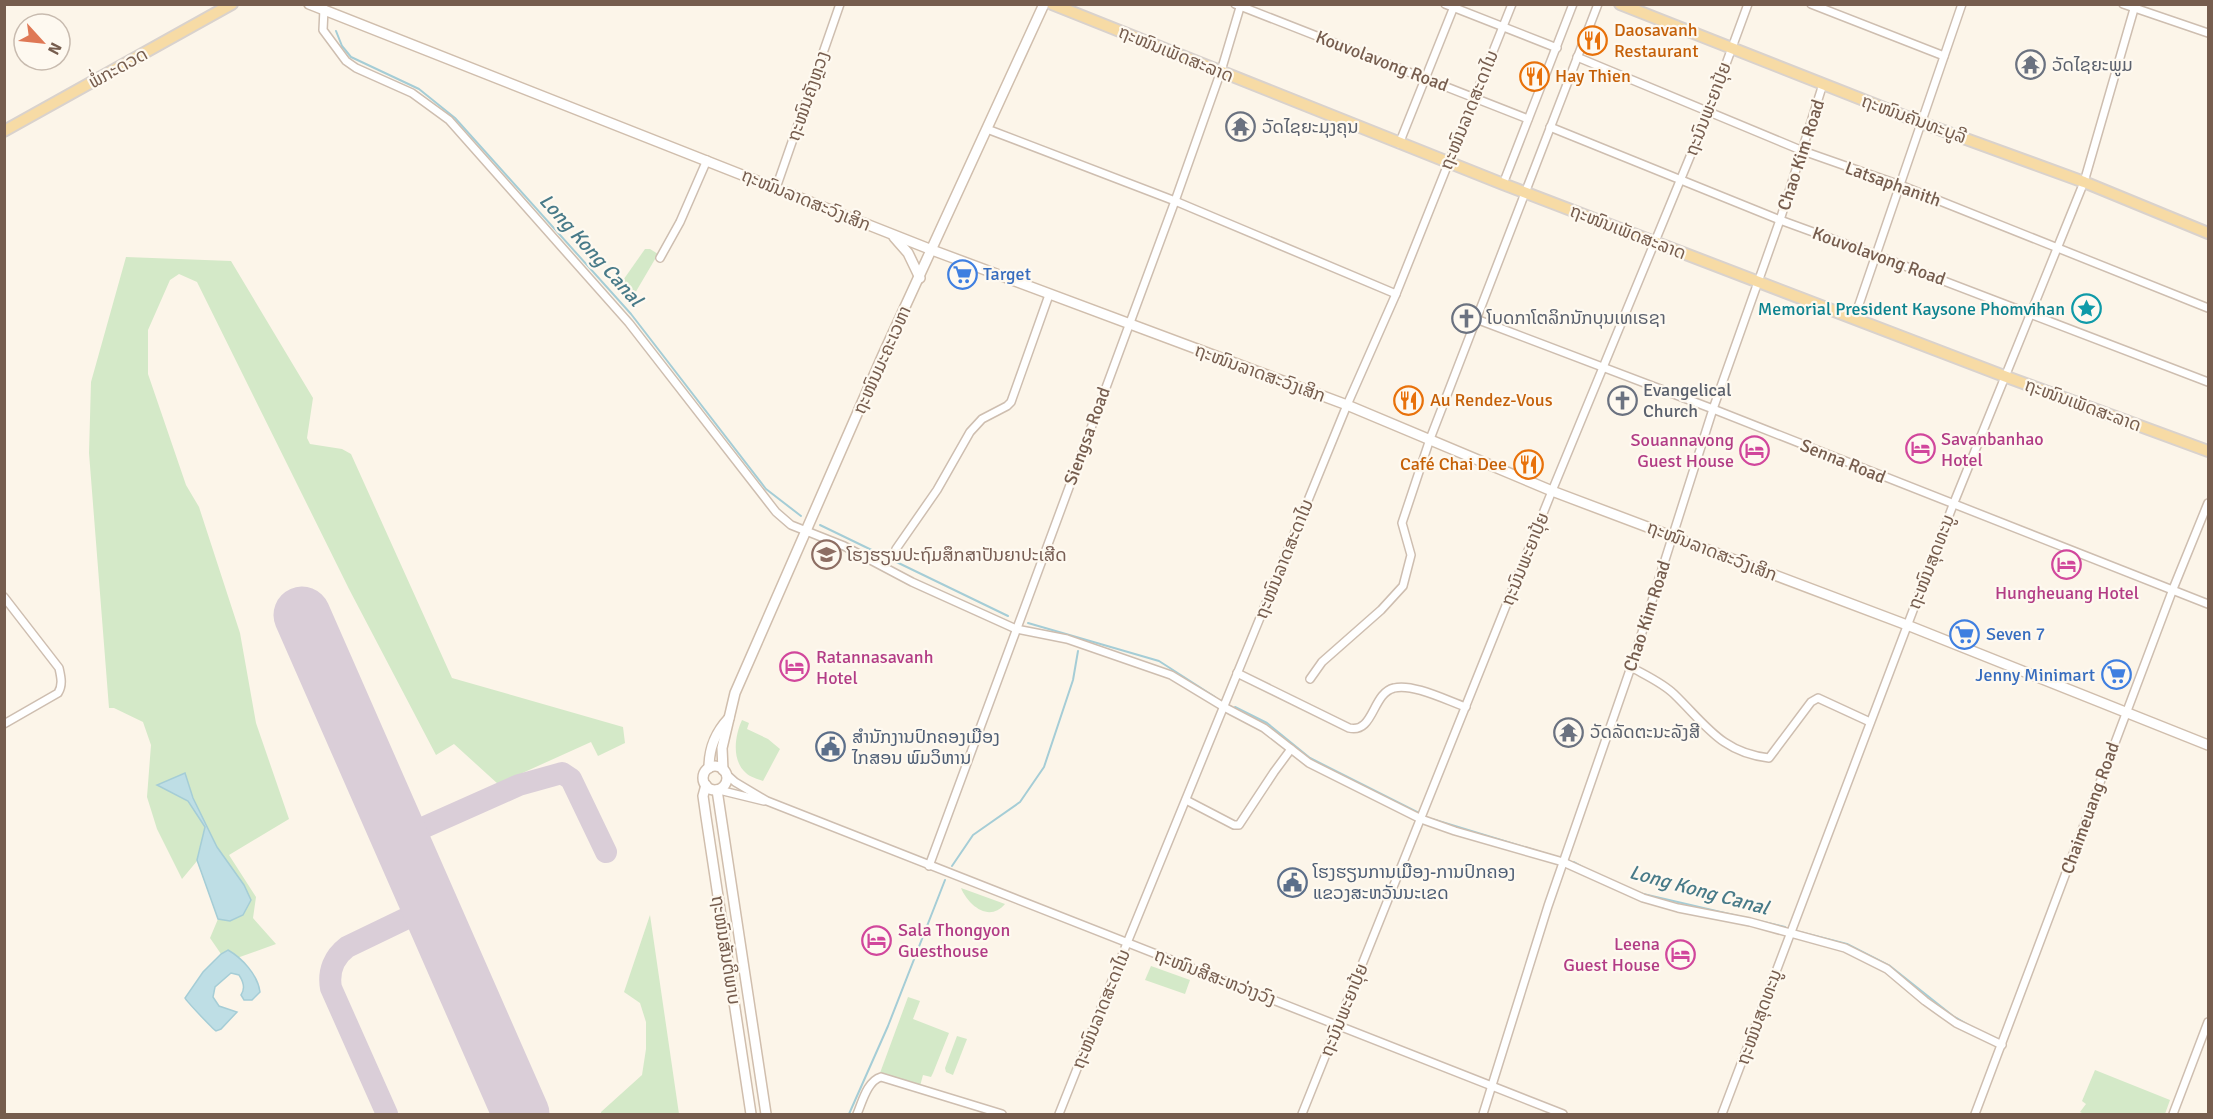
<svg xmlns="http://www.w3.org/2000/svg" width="2213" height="1119" font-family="Signika,'Noto Sans Lao',sans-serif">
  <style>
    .green { fill: #d4e9c8 }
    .water { fill: #bedee5; stroke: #a5cdd6; stroke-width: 1.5 }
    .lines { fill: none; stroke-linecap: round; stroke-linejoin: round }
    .stream { stroke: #a5cdd6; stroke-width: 2 }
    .taxiway { stroke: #daced8; stroke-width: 22 }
    .runway { stroke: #daced8; stroke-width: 57 }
    .street-casing { stroke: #cebeb0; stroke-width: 10 }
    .secondary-casing { stroke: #d0bead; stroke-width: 12 }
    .primary-casing { stroke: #d9d2cd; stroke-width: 14 }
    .street { stroke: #fff; stroke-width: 7 }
    .secondary { stroke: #fff; stroke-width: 9 }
    .primary { stroke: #f7dba5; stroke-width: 10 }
    .labels { text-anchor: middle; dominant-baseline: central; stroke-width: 4.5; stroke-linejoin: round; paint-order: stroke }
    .food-label { font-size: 18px; fill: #c56008; stroke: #fef9f0; text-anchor: start }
    .street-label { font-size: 18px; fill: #765d4e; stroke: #fef9f0 }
    .worship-label { font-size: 18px; fill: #5b616d; stroke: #fef9f0; text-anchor: start }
    .shop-label { font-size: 18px; fill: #366cbe; stroke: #fef9f0; text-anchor: start }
    .culture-label { font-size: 18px; fill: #0d838f; stroke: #fef9f0; text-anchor: end }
    .hotel-label { font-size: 18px; fill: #b23c85; stroke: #fef9f0; text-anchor: start }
    .education-label { font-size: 18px; fill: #785e54; stroke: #fef9f0; text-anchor: start }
    .service-label { font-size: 18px; fill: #4e5e75; stroke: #fef9f0; text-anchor: start }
    .water-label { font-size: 20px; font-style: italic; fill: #487a88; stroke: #fef9f0 }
  </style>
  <rect width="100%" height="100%" fill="#fcf5e9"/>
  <g class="green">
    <path d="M645,249H650L658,254L631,300L619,286Z"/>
    <path d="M126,257L231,261L313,398L307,438L310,444L342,449L351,454L452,678L623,727L625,743L598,756L591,742L498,784L454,744L436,755L349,589L197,282L179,274L170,280L148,330V374L186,485L199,507L240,633L256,723L289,819L229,855L256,897L253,918L276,944L237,958L228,950L221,954L210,938L218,919L197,861L182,879L157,829L147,797L151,745L143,722L114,708H109L89,453L91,382Z"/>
    <path d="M742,720L749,723L747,729L768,739L780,749L763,781C758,779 750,777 746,773C731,760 735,735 742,720Z"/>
    <path d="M961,888L1005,904C989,923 968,905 961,888Z"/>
    <path d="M650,915L679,1114H601V1112L642,1075L646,1049V1022L640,1003L624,992Z"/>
    <path d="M1151,966L1190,980L1185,994L1145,980Z"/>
    <path d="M908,997L920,1001L913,1019L949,1033L933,1073L931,1077L923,1075L920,1086L880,1073Z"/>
    <path d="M957,1036L967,1039L953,1075L946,1072L945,1068Z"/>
    <path d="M2095,1070L2170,1100L2165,1114H2084L2080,1112L2086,1104L2082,1101Z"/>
  </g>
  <g class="water">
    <path d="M185,773L193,798L217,847L244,885L251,900L243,915L230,921L218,919L197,860L205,827L188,801L157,785Z"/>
    <path d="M228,950C242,958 258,975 260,992L252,1000H244L241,995C246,988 243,981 239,975L231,973L215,987L213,997L219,1006L237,1012L221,1029L216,1031C213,1029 187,1002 185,998L203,972L221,954Z"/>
  </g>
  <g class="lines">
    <g class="stream">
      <path d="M336,31L342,46L351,57L419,89L455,118L631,314L766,489L801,516"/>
      <path d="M820,525L1008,616"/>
      <path d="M1028,623L1159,661L1215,697"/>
      <path d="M1235,707L1267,723L1310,758L1417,812"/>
      <path d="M1432,819L1554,856"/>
      <path d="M1574,862L1588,870"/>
      <path d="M952,866L973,835L1020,802L1044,767L1073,680L1078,651"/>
      <path d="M1639,893L1785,927"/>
      <path d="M1800,932L1847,944L1890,966L1953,1016L1972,1027"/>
      <path d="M849,1114L888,1026L945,880"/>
    </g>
    <g class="taxiway">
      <path d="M400,838L519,785L562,773L571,779L606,852"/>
      <path d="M387,1114L331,988C328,971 334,957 347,947L430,907"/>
    </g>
    <path class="runway" d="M302,615L521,1114"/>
    <defs>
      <g id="street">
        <path d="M1235,4L1528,119"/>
        <path d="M1445,4L1557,48"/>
        <path d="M1811,4L1944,56"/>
        <path d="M2123,4L2208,33"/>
        <path d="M324,9L323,30L346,61L356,68L412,93L449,120L629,323L776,512L791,525L844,546L912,582L1016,629L1067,639L1171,675L1224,707L1264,728L1309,763L1421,819L1455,831L1563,862L1643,898L1678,908L1750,922L1845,948L1887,969L1925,1001L1956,1023L2002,1045"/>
        <path d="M1577,57L1803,151L1900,185L2208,308"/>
        <path d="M1550,127L1780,220L1876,255L2208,382"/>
        <path d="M987,129L1175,201L1396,294"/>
        <path d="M1399,144L1455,4"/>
        <path d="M1503,184L1573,4"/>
        <path d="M776,188L840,4"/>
        <path d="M660,258L680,222L707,160"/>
        <path d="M1476,319L1713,409L2208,604"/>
        <path d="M1854,319L1962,4"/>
        <path d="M896,549L937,490L970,432L982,419L1007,406L1011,402L1049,295"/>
        <path d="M4,597L59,668C61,677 63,685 58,693L4,724"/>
        <path d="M1631,667C1645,675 1663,683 1674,694C1706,725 1722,753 1769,758L1811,702L1818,698L1870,722"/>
        <path d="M1237,673L1349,728C1374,734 1372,693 1394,688C1413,683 1448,701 1466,707"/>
        <path d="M1310,679L1322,662L1381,610L1403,586L1411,555L1402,523L1430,439L1598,4"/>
        <path d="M725,773L735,782L767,801L1563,1114"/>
        <path d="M719,790L764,801"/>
        <path d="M1186,800L1234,825H1239L1274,772L1291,749"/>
        <path d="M929,866L1175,201L1221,71L1241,4"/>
        <path d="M857,1114C862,1103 867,1081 881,1077L1002,1114"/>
        <path d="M1059,1114L1127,943L1347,405L1396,294L1512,4"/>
        <path d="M1302,1114L1552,491L1708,113L1748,4"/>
        <path d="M1483,1114L1548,906L1631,667L1713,409L1780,220L1823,84"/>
        <path d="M1722,1114L1953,505L2084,182L2134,9"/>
        <path d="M1975,1114L2173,589L2208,503"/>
        <path d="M2173,1114L2208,1022"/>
      </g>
      <g id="secondary">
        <path d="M309,4L932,250L1347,405L1552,491L1907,625L2208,745"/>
        <path d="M894,237L908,253L920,278"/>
        <circle cx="715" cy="778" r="12"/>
        <path d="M709,768C709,748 715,733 729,718"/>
        <path d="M723,770L722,748L735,693L882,357L1044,4"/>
        <path d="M706,785L703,796L706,817L751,1114"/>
        <path d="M717,790L766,1114"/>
      </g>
      <g id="primary">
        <path d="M1052,4L1503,184L2004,376L2208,451"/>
        <path d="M1620,4L1922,123L2084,182L2208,233"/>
        <path d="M4,131L232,4"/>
      </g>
    </defs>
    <use href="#street" class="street-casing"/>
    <use href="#secondary" class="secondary-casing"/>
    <use href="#primary" class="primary-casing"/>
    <use href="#street" class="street"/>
    <use href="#secondary" class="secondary"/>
    <use href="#primary" class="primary"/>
  </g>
  <defs>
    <symbol id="restaurant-ring" viewBox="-11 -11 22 22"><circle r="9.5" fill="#fef9f0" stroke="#e8710a" stroke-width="1.5"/><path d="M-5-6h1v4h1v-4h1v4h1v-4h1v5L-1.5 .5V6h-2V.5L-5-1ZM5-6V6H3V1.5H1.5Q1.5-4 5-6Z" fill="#e8710a"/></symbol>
    <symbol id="temple-ring" viewBox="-11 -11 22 22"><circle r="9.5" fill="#fef9f0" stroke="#6b7280" stroke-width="1.5"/><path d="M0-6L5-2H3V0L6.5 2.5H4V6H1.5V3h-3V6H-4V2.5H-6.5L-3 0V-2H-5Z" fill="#6b7280"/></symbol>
    <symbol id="supermarket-ring" viewBox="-11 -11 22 22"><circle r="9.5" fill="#fef9f0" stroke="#3f7fe0" stroke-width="1.5"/><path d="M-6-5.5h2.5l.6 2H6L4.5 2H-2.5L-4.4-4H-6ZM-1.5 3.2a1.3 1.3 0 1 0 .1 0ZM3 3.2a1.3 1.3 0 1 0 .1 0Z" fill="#3f7fe0"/></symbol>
    <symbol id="sight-ring" viewBox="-11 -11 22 22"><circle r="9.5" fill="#fef9f0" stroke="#0f9aa8" stroke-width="1.5"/><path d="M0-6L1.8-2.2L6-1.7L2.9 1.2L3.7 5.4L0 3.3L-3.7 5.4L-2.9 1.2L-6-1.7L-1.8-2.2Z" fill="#0f9aa8"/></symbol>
    <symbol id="church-ring" viewBox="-11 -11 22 22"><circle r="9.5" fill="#fef9f0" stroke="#6b7280" stroke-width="1.5"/><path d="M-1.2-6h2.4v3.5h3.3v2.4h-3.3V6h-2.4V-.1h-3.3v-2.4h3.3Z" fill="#6b7280"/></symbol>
    <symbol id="hotel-ring" viewBox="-11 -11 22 22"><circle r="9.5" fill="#fef9f0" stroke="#d1479c" stroke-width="1.5"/><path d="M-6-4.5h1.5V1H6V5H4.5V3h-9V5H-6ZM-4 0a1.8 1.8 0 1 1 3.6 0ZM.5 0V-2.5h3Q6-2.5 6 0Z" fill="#d1479c"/></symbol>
    <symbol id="school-ring" viewBox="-11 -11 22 22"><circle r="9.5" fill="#fef9f0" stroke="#8d6e63" stroke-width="1.5"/><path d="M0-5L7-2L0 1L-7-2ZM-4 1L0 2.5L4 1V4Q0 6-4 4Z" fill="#8d6e63"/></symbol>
    <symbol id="civic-ring" viewBox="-11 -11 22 22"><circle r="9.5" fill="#fef9f0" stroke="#5c6f8a" stroke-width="1.5"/><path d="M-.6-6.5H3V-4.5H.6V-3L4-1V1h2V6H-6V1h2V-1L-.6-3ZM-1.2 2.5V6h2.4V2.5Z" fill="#5c6f8a"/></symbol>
  </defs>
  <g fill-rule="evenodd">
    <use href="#restaurant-ring" x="1576" y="24" width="33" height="33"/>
    <use href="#temple-ring" x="2014" y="48" width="33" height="33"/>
    <use href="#restaurant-ring" x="1518" y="60" width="33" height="33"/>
    <use href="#temple-ring" x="1224" y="110" width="33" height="33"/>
    <use href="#supermarket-ring" x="946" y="258" width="33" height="33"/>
    <use href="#sight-ring" x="2070" y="292" width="33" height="33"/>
    <use href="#church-ring" x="1450" y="302" width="33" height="33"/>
    <use href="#restaurant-ring" x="1392" y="384" width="33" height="33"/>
    <use href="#church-ring" x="1606" y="384" width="33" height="33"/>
    <use href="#hotel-ring" x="1904" y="432" width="33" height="33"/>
    <use href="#hotel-ring" x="1738" y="434" width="33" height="33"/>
    <use href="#restaurant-ring" x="1512" y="448" width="33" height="33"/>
    <use href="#school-ring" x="810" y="538" width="33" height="33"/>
    <use href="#hotel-ring" x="2050" y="548" width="33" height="33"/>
    <use href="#supermarket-ring" x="1948" y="618" width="33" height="33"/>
    <use href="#hotel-ring" x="778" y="650" width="33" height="33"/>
    <use href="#supermarket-ring" x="2100" y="658" width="33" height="33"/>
    <use href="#temple-ring" x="1552" y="716" width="33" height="33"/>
    <use href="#civic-ring" x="814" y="730" width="33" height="33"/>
    <use href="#civic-ring" x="1276" y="866" width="33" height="33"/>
    <use href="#hotel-ring" x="860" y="924" width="33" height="33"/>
    <use href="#hotel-ring" x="1664" y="938" width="33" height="33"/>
  </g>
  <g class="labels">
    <g class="food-label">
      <text x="1614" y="30">Daosavanh<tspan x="1614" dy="21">Restaurant</tspan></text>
      <text x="1555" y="76">Hay Thien</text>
      <text x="1430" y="400">Au Rendez-Vous</text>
      <text x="1507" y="464" text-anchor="end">Café Chai Dee</text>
    </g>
    <g class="street-label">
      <text transform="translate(1176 54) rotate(22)">ຖະໜົນເພັດສະລາດ</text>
      <text transform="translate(1382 61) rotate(21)">Kouvolavong Road</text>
      <text transform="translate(118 68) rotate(-29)">ພໍ່ກະດວດ</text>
      <text transform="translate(808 96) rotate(-71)">ຖະໜົນຄັງຫຼວງ</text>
      <text transform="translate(1708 109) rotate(-69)">ຖະນົນພະຍາປຸ້ຍ</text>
      <text transform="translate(1469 110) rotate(-68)">ຖະໜົນລາດສະດາໄນ</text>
      <text transform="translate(1914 119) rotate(20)">ຖະໜົນຄັນທະບູລີ</text>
      <text transform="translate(1801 155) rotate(-72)">Chao Kim Road</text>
      <text transform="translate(1893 184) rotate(20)">Latsaphanith</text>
      <text transform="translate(806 200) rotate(22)">ຖະໜົນລາດສະວົງເສິກ</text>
      <text transform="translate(1628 232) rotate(21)">ຖະໜົນເພັດສະລາດ</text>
      <text transform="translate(1879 256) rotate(20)">Kouvolavong Road</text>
      <text transform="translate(882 360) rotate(-66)">ຖະໜົນມະຄະເວຫາ</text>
      <text transform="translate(1260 373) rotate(20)">ຖະໜົນລາດສະວົງເສິກ</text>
      <text transform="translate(2083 405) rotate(20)">ຖະໜົນເພັດສະລາດ</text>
      <text transform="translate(1087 436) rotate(-70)">Siengsa Road</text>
      <text transform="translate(1843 461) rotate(22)">Senna Road</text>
      <text transform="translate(1712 551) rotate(21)">ຖະໜົນລາດສະວົງເສິກ</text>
      <text transform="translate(1284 559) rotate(-68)">ຖະໜົນລາດສະດາໄນ</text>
      <text transform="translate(1525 559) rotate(-68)">ຖະນົນພະຍາປຸ້ຍ</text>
      <text transform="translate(1931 562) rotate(-69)">ຖະໜົນສຸດທະນູ</text>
      <text transform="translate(1647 616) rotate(-72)">Chao Kim Road</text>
      <text transform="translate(2090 808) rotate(-70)">Chaimeuang Road</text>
      <text transform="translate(726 950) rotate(81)">ຖະໜົນສັນຕິພາບ</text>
      <text transform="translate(1215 977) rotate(21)">ຖະໜົນສີສະຫວ່າງວົງ</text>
      <text transform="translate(1101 1009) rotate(-68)">ຖະໜົນລາດສະດາໄນ</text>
      <text transform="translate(1344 1010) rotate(-68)">ຖະນົນພະຍາປຸ້ຍ</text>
      <text transform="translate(1759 1017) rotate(-70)">ຖະໜົນສຸດທະນູ</text>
    </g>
    <g class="worship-label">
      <text x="2052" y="65">ວັດໄຊຍະພູມ</text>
      <text x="1262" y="127">ວັດໄຊຍະມຸງຄຸນ</text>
      <text x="1487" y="318">ໂບດກາໂຕລິກນັກບຸນເທເຣຊາ</text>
      <text x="1643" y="390">Evangelical<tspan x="1643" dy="21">Church</tspan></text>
      <text x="1590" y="732">ວັດລັດຕະນະລັງສີ</text>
    </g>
    <g class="shop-label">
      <text x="983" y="274">Target</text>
      <text x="1986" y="634">Seven 7</text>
      <text x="2095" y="675" text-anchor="end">Jenny Minimart</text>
    </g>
    <g class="culture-label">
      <text x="2065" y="309">Memorial President Kaysone Phomvihan</text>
    </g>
    <g class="hotel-label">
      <text x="1941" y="439">Savanbanhao<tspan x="1941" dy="21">Hotel</tspan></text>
      <text x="1734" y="440" text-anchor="end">Souannavong<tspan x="1734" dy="21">Guest House</tspan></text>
      <text x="2067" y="593" text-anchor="middle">Hungheuang Hotel</text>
      <text x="816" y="657">Ratannasavanh<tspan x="816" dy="21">Hotel</tspan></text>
      <text x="898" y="930">Sala Thongyon<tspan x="898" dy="21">Guesthouse</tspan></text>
      <text x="1660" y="944" text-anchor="end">Leena<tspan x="1660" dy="21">Guest House</tspan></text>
    </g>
    <g class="education-label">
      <text x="847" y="555">ໂຮງຮຽນປະຖົມສຶກສາປັນຍາປະເສີດ</text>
    </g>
    <g class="service-label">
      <text x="852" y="737">ສຳນັກງານປົກຄອງເມືອງ<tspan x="852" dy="21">ໄກສອນ ພົມວິຫານ</tspan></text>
      <text x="1313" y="872">ໂຮງຮຽນການເມືອງ-ການປົກຄອງ<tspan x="1313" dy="21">ແຂວງສະຫວັນນະເຂດ</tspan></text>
    </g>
    <g class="water-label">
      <text transform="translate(591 250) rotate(48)">Long Kong Canal</text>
      <text transform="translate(1699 890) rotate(15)">Long Kong Canal</text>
    </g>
  </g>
  <rect width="2213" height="1119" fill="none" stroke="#765d4e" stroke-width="12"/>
  <g transform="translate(42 42) rotate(117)"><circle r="28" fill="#fef9f0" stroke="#c8bbaf" stroke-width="1.5"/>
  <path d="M0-4.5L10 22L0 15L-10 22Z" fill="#df7855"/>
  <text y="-9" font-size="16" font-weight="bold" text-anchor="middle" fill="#765d4e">N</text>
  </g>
</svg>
